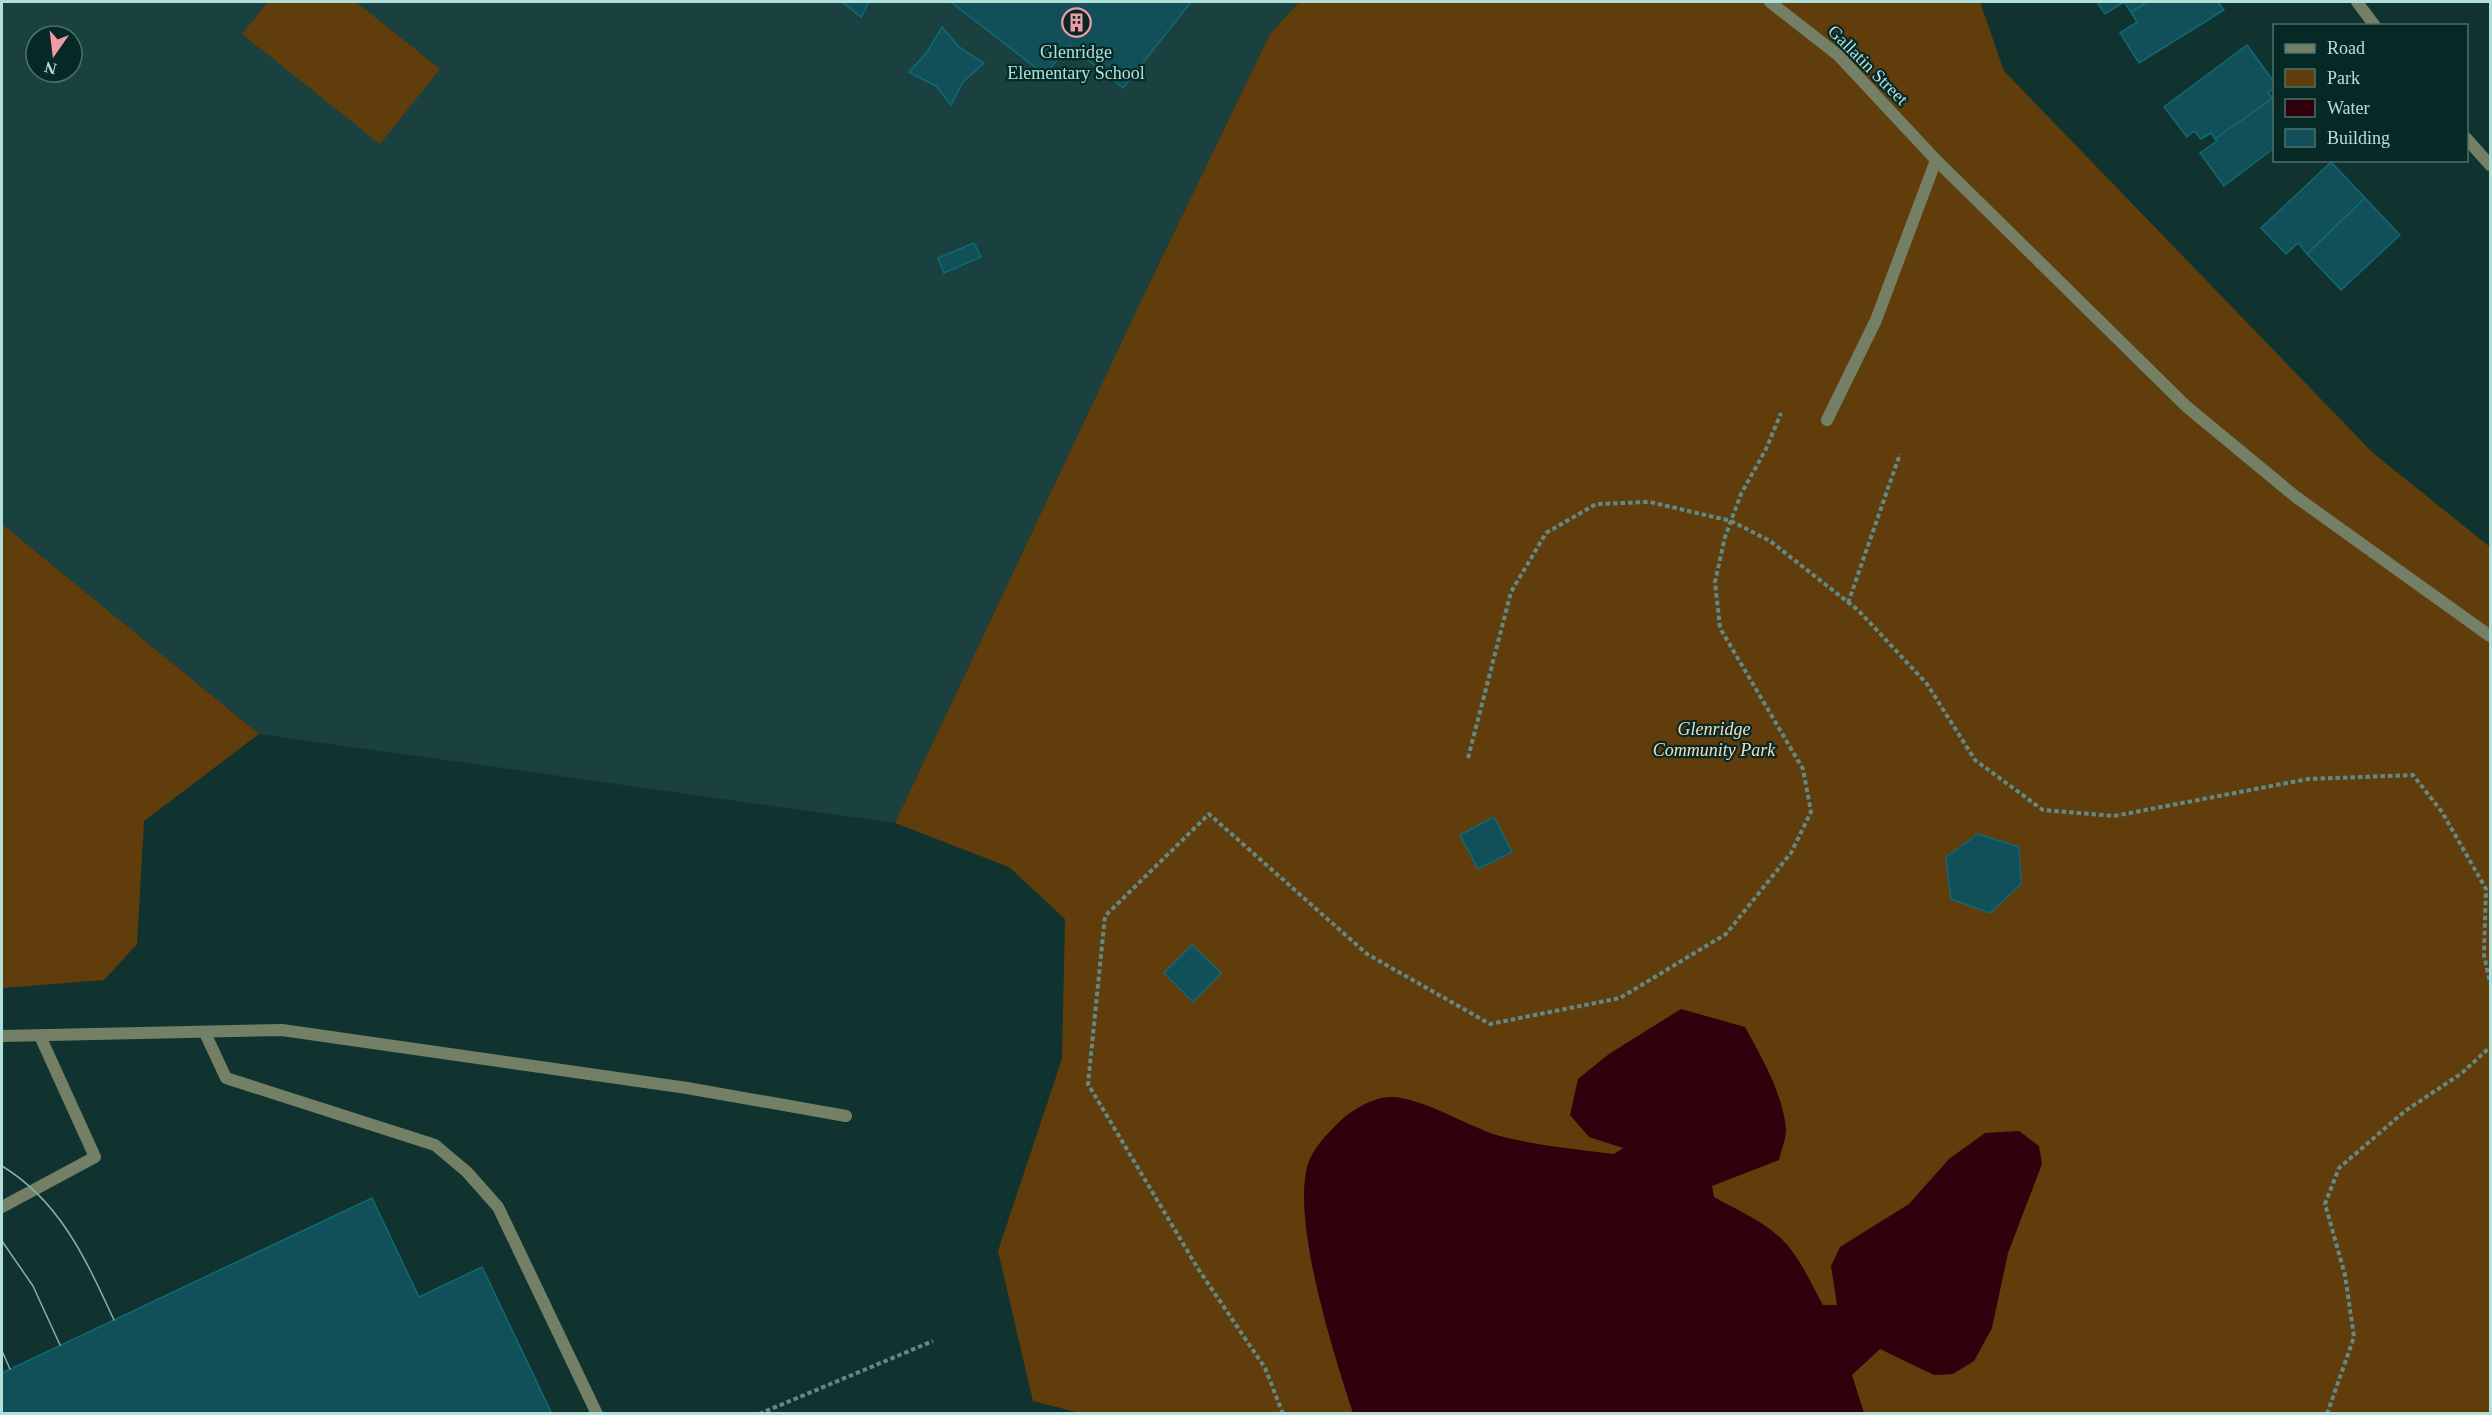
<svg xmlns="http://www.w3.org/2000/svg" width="2492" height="1415" font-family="'Times New Roman',serif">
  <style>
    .built { fill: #1a413f; fill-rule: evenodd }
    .green { fill: #613d0b }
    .water { fill: #30000d }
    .building { fill: #115059; stroke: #106975; stroke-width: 1.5 }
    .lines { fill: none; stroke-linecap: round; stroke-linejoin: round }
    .path { stroke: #618985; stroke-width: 4; stroke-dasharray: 4.5 3; stroke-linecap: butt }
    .service { stroke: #738065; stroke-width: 12 }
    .minor { stroke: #738065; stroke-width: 12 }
    .tram { stroke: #85b0ac; stroke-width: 1.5 }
    .labels { text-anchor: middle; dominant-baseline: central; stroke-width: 4.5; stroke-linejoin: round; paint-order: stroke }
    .poi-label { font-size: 18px; fill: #b1e0db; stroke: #062926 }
    .street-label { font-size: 18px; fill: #b1e0db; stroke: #062926 }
    .park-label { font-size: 18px; font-style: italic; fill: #fadcbc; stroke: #062926 }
  </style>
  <rect width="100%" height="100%" fill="#113330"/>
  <path class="built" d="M2,2H1299L1270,34L1140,303L895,823L259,734L2,524ZM36,36H72V72H36Z"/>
  <g class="green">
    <path d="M268,2H356L440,69L380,144L242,34Z"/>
    <path d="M1299,2H1980L2004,71L2373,453L2490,547V1413L1084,1414L1033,1401L998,1251L1062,1059L1065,919L1009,867L895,823L1140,303L1270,34Z"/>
    <path d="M2,524L259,734L144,821L137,944L104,980L2,988Z"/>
  </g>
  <path class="water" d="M1681,1009L1745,1027C1762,1058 1782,1092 1786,1128C1787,1137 1781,1150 1779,1160L1712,1186L1714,1197C1735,1209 1759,1219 1777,1235C1798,1252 1810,1282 1823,1305H1837L1831,1266L1840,1247L1909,1204L1949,1159L1985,1133L2019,1131L2039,1146L2042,1164L2008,1253L1992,1328L1974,1361L1953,1374L1934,1375L1880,1349L1852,1375L1864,1413H1353C1335,1358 1289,1216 1309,1161C1315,1146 1328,1133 1339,1122C1352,1110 1373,1097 1391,1097C1419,1097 1465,1124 1493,1134C1530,1145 1576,1149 1614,1154L1623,1148L1589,1137L1570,1115L1578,1079L1609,1054Z"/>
  <g class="building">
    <path d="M842,2H869L861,17Z"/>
    <path d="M951,2H1191L1123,88L1069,45L1045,75Z"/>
    <path d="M2097,2H2147L2131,12L2124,2L2105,14Z"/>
    <path d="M2147,2H2218L2224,10L2139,63L2120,33L2137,22L2131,12Z"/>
    <path d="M942,27L959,47L984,63L963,82L951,105L936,86L909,72L927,52Z"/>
    <path d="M2247,45L2274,82V88L2268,93L2273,98L2215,139L2211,133L2201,139L2194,131L2187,137L2164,107Z"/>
    <path d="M2273,98L2274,148L2224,186L2200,153L2217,141L2215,139Z"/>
    <path d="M2331,162L2365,198L2307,254L2298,243L2286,254L2261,228Z"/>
    <path d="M2365,198L2400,235L2341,290L2307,254Z"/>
    <path d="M974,243L981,257L944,273L938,258Z"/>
    <path d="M1494,817L1512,852L1478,869L1460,835Z"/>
    <path d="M1978,834L2019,847L2021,884L1990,913L1951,899L1946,857Z"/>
    <path d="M1192,945L1221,973L1193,1002L1164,973Z"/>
    <path d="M372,1198L419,1297L482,1267L552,1414H2V1373Z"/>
  </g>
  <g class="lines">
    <g class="path">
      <path d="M1848,603L1900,454"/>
      <path d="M1468,758L1511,592L1546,533L1596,504L1650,502L1731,521L1770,541L1858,610L1927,684L1975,760L2043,810L2114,816L2308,779L2413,775L2442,812L2486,889L2484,955L2490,983"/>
      <path d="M759,1414L933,1341"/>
      <path d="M1283,1414L1265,1368L1197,1267L1088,1084L1105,916L1209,814L1367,954L1490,1024L1620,998L1726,934L1791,853L1811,812L1803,769L1720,628L1715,582L1725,537L1741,494L1766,449L1781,413"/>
      <path d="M2327,1414L2354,1337L2345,1275L2325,1204L2339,1168L2405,1111L2462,1073L2490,1047"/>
    </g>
    <g class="service">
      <path d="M1827,420L1876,320L1936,160L2187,407L2296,497L2490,636"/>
      <path d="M205,1033L226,1078L435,1145L467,1172L498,1207L597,1414"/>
      <path d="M2,1036L282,1030L687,1088L846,1116"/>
      <path d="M2,1207L95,1157L40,1036"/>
    </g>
    <g class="minor">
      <path d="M1770,2L1838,55L1936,160"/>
      <path d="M2357,2L2375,26"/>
      <path d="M2466,138L2490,165"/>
    </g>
    <g class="tram">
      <path d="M2,1166C61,1202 86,1260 114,1320"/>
      <path d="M2,1241L33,1286L60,1345"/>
      <path d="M2,1351L10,1369"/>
    </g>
  </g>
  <defs>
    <symbol id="building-ring" viewBox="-11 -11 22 22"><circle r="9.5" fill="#062926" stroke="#f39aa9" stroke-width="1.5"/><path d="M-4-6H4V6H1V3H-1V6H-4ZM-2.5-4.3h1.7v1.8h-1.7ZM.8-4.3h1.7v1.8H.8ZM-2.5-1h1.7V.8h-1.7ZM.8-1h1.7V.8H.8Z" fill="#f39aa9"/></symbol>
  </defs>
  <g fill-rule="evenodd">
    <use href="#building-ring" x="1060" y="6" width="33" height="33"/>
  </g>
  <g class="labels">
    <g class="poi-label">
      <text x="1076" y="52">Glenridge<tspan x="1076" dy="21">Elementary School</tspan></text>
    </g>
    <g class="street-label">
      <text transform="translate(1868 65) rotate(45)">Gallatin Street</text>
    </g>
    <g class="park-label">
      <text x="1714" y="729">Glenridge<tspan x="1714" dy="21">Community Park</tspan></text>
    </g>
  </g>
  <rect width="2492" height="1415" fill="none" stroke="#b1e0db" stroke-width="6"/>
  <rect x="2273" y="24" width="195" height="138" fill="#062926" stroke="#4a726e" stroke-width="1.5"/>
  <rect x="2285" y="44" width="30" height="9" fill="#738065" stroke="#4a726e" stroke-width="1.5"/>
  <text x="2327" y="54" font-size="18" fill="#b1e0db">Road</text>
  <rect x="2285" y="69" width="30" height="18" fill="#613d0b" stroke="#4a726e" stroke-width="1.5"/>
  <text x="2327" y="84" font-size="18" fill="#b1e0db">Park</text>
  <rect x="2285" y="99" width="30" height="18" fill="#30000d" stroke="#4a726e" stroke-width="1.5"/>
  <text x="2327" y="114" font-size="18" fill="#b1e0db">Water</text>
  <rect x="2285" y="129" width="30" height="18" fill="#115059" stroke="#4a726e" stroke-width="1.5"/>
  <text x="2327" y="144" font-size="18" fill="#b1e0db">Building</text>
  <g transform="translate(54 54) rotate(194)"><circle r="28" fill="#062926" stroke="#4a726e" stroke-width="1.5"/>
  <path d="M0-4.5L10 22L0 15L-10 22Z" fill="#f39aa9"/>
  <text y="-9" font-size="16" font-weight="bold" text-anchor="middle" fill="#b1e0db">N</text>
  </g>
</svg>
